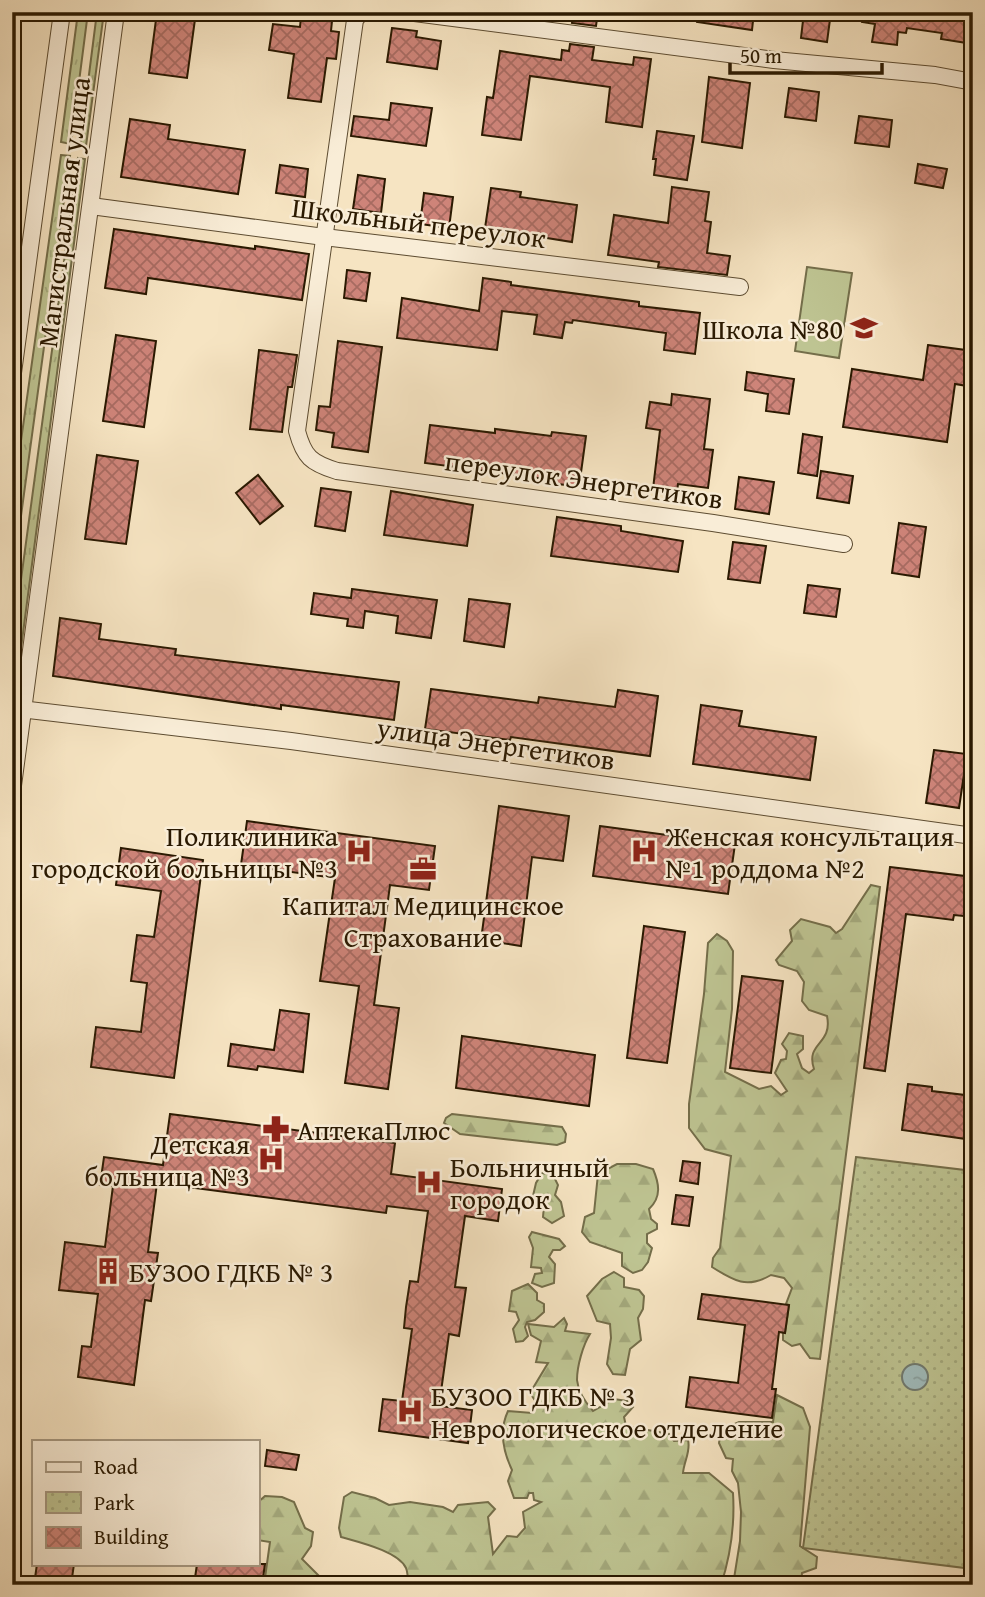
<svg xmlns="http://www.w3.org/2000/svg" width="985" height="1597" font-family="'Gentium Book Plus',serif">
  <style>
    .grass { fill: url(#grass-tufts); stroke: #746e4a; stroke-width: 2 }
    .forest { fill: url(#forest-firs); stroke: #746e4a; stroke-width: 2 }
    .park { fill: url(#park-dots); stroke: #746e4a; stroke-width: 2 }
    .garden { fill: #bec492; stroke: #746e4a; stroke-width: 2 }
    .water { fill: url(#water-ripples); stroke: #717b71; stroke-width: 2 }
    .building { fill: url(#building-cross-hatch); stroke: #2a1901; stroke-width: 2 }
    .lines { fill: none; stroke-linecap: round; stroke-linejoin: round }
    .minor-casing { stroke: #5d4c31; stroke-width: 18 }
    .minor { stroke: #f9edd7; stroke-width: 16 }
    .labels { text-anchor: middle; dominant-baseline: central; stroke-width: 5; stroke-linejoin: round; paint-order: stroke }
    .street-label { font-size: 28px; fill: #2a1901; stroke: #f9edd7 }
    .poi-label { font-size: 28px; fill: #2a1901; stroke: #f9edd7; text-anchor: start }
  </style>
  <defs>
    <pattern id="grass-tufts" width="24" height="20" patternUnits="userSpaceOnUse" patternTransform="scale(1.75)"><rect width="24" height="20" fill="#bec492"/><path d="M3 7l-1-3M5 7V3M7 7l1-3M15 17l-1-3M17 17v-4M19 17l1-3" fill="none" stroke="#a3a87c"/></pattern>
    <pattern id="forest-firs" width="22" height="20" patternUnits="userSpaceOnUse" patternTransform="scale(1.75)"><rect width="22" height="20" fill="#bec492"/><path d="M5 1l3.5 6h-7zM16 11l3.5 6h-7z" fill="#a3a87c"/></pattern>
    <pattern id="park-dots" width="8" height="8" patternUnits="userSpaceOnUse" patternTransform="scale(1.75)"><rect width="8" height="8" fill="#bec492"/><path d="M2 2h.1M6 6h.1" fill="none" stroke="#a3a87c" stroke-width="1.8" stroke-linecap="round"/></pattern>
    <pattern id="water-ripples" width="26" height="14" patternUnits="userSpaceOnUse" patternTransform="scale(1.75)"><rect width="26" height="14" fill="#a0bcbc"/><path d="M2 4q2-2 4 0t4 0M15 11q2-2 4 0t4 0" fill="none" stroke="#8aa1a0"/></pattern>
    <pattern id="building-cross-hatch" width="8" height="8" patternUnits="userSpaceOnUse" patternTransform="scale(1.75)"><rect width="8" height="8" fill="#ce8479"/><path d="M0 0l8 8M0 8l8-8" fill="none" stroke="#a76b61"/></pattern>
  </defs>
  <rect width="100%" height="100%" fill="#f6e4c2"/>
  <filter id="stains"><feTurbulence type="fractalNoise" baseFrequency=".00286" numOctaves="4"/><feColorMatrix values="0 0 0 0 .2 0 0 0 0 .09 0 0 0 0 .02 0 0 0 .5 -.17"/></filter>
  <radialGradient id="worn" r=".72"><stop offset=".6" stop-color="#630" stop-opacity="0"/><stop offset="1" stop-color="#630" stop-opacity=".3"/></radialGradient>
  <g class="grass">
    <path d="M78,12H88L71,144L61,142Z"/>
    <path d="M97,12H104L86,146L80,145Z"/>
    <path d="M61,155L70,156L12,582V505Z"/>
    <path d="M78,158L85,159L17,679H12V646Z"/>
  </g>
  <g class="forest">
    <path d="M871,885L880,887L820,1359L810,1358L800,1344L792,1346L783,1340V1333H785L789,1305L786,1304L792,1288L784,1278L771,1275C747,1289 734,1281 712,1267L713,1258L720,1248L731,1156L705,1149L689,1128V1104L704,994L708,943L717,934L727,941L733,951L732,1009L725,1072L759,1089L771,1086L781,1095L787,1091L775,1073L781,1060L786,1059L787,1051L782,1044L789,1033L803,1036V1049L797,1054L802,1068L809,1073L814,1069C805,1042 833,1045 827,1016L809,1010L802,1001L804,982L797,971L779,965L776,960L792,941L790,930L801,919L830,927L836,933L842,929Z"/>
    <path d="M452,1114L562,1127L566,1134L565,1142L557,1145L460,1134L444,1123L446,1118Z"/>
    <path d="M617,1164H636L653,1169C659,1183 662,1197 649,1209L651,1219L657,1224V1229L647,1234V1243L652,1248L648,1262L642,1270L633,1273L622,1266V1253L590,1242L582,1232L585,1217L594,1213L598,1174Z"/>
    <path d="M542,1173L553,1175L558,1185L555,1195L561,1202L564,1216L552,1223L543,1217L544,1206L535,1205L532,1200L536,1183Z"/>
    <path d="M532,1232L559,1239L565,1246L560,1250H553L549,1257L555,1264L554,1283L542,1287L532,1283L535,1274L542,1273L541,1268L531,1267L533,1248L529,1237Z"/>
    <path d="M614,1272L624,1278V1287L639,1290L644,1296L643,1309L638,1318L641,1340L630,1349L625,1375L613,1374L607,1364L611,1338L610,1324L597,1321L587,1296L602,1279Z"/>
    <path d="M528,1284L537,1293V1300L544,1304V1312L535,1320L527,1322L525,1327L528,1336L523,1341L516,1342L513,1329L519,1320L516,1312L509,1311L512,1291Z"/>
    <path d="M564,1318L567,1324L565,1331L590,1334C583,1345 577,1366 577,1380C578,1391 586,1403 593,1411L614,1399L627,1401L633,1407L624,1417L626,1426L669,1434L674,1441L688,1440C691,1451 684,1461 683,1473H709L733,1493C735,1525 731,1554 721,1585H408C408,1580 408,1573 406,1568C398,1551 358,1542 341,1537L339,1528L344,1497L352,1492L375,1498L389,1505L410,1502L443,1507L453,1512L458,1505L488,1502L495,1509L488,1517L493,1554L507,1536L517,1537L525,1528L523,1512L541,1502L534,1500L533,1493H529L527,1498H514L508,1481L512,1470C503,1451 499,1430 508,1411L532,1413L538,1405L530,1393L548,1363L536,1362L541,1341L531,1335L528,1324L554,1327Z"/>
    <path d="M777,1395L803,1408L810,1427L800,1546L817,1557L816,1568L802,1573L801,1585H733L740,1541L741,1512L738,1483L732,1471L733,1459L726,1458L719,1443L721,1430L739,1422H773Z"/>
    <path d="M265,1496L282,1497L294,1502L305,1528L313,1532L311,1546L302,1559L322,1579V1585H264L270,1542L257,1540V1503Z"/>
  </g>
  <path class="park" d="M856,1157L973,1171V1569L803,1548Z"/>
  <path class="garden" d="M807,267L852,273L839,358L795,351Z"/>
  <circle class="water" cx="915" cy="1377" r="13"/>
  <g class="building">
    <path d="M157,12H196L187,78L149,73Z"/>
    <path d="M574,12H598L596,26L572,23Z"/>
    <path d="M698,12H754L752,30L697,22Z"/>
    <path d="M804,12H831L827,42L801,38Z"/>
    <path d="M863,12H973V44L941,39L942,33L907,28L906,33L898,32L897,45L872,42L875,24L862,22Z"/>
    <path d="M301,17L332,21L331,31L339,32L336,59L327,58L321,102L288,98L294,54L269,50L273,24L300,27Z"/>
    <path d="M392,28L417,31L416,37L441,41L437,69L387,62Z"/>
    <path d="M570,44L594,47L592,60L633,65L634,57L651,59L642,127L606,122L610,87L530,76L521,140L482,135L487,97L493,98L500,51L561,60L562,50L569,51Z"/>
    <path d="M709,77L750,83L742,148L702,142Z"/>
    <path d="M789,88L819,92L816,121L785,117Z"/>
    <path d="M391,103L432,108L426,146L351,136L354,116L389,120Z"/>
    <path d="M859,116L892,120L889,147L855,143Z"/>
    <path d="M130,119L170,125L168,139L245,150L238,194L121,177Z"/>
    <path d="M657,131L694,136L687,180L654,175L656,159H653Z"/>
    <path d="M918,164L947,169L943,188L915,183Z"/>
    <path d="M280,165L308,169L305,197L276,193Z"/>
    <path d="M358,175L385,179L381,213L353,209Z"/>
    <path d="M672,187L709,192L705,221L711,222L707,253L730,256L727,275L658,267L659,262L608,255L614,215L668,223Z"/>
    <path d="M491,188L521,192L520,197L577,205L572,242L485,228Z"/>
    <path d="M424,193L453,197L449,228L420,224Z"/>
    <path d="M114,229L255,249V246L309,254L302,300L148,278L146,294L105,288Z"/>
    <path d="M347,270L370,273L366,301L344,298Z"/>
    <path d="M483,278L511,282V285L639,302V306L700,313L695,354L664,350L666,333L573,320L572,323L565,322L562,338L534,334L537,315L502,311L497,350L397,338L402,298L479,311Z"/>
    <path d="M116,335L156,341L144,427L103,421Z"/>
    <path d="M338,341L382,347L368,452L332,447L334,433L316,430L319,406L330,407Z"/>
    <path d="M928,345L973,351V387L955,384L947,442L843,427L852,369L923,380Z"/>
    <path d="M259,350L297,355L292,387H288L282,432L250,429Z"/>
    <path d="M747,372L794,379L789,414L766,411L768,394L745,390Z"/>
    <path d="M672,394L710,399L704,449L713,450L708,488L678,484L677,492L653,489L660,430L646,428L650,402L671,405Z"/>
    <path d="M430,425L495,433V429L551,436L552,432L586,436L579,487L545,482L546,479L425,463Z"/>
    <path d="M803,434L822,437L817,476L798,473Z"/>
    <path d="M97,455L138,461L126,544L85,539Z"/>
    <path d="M821,471L853,476L849,503L817,498Z"/>
    <path d="M258,475L283,506L260,524L236,493Z"/>
    <path d="M739,477L774,482L769,514L735,509Z"/>
    <path d="M321,488L351,492L345,531L315,526Z"/>
    <path d="M391,491L473,505L467,546L384,535Z"/>
    <path d="M557,517L621,526V531L683,541L678,572L551,556Z"/>
    <path d="M899,523L926,527L919,577L892,573Z"/>
    <path d="M733,542L766,546L760,583L728,579Z"/>
    <path d="M808,585L840,589L836,617L804,613Z"/>
    <path d="M352,589L437,600L431,638L396,633L398,616L365,611L363,628L347,626L348,619L311,614L314,593L351,598Z"/>
    <path d="M469,599L510,604L504,647L464,641Z"/>
    <path d="M60,618L101,624L99,639L176,649L175,655L399,682L394,720L281,705V709L53,676Z"/>
    <path d="M431,689L538,703L539,697L615,707L618,690L658,696L650,756L511,737L510,740L425,729Z"/>
    <path d="M701,705L742,711L739,726L816,737L810,780L693,764Z"/>
    <path d="M934,750L967,754L959,808L926,803Z"/>
    <path d="M499,806L569,816L563,861L532,857L521,946L481,940Z"/>
    <path d="M247,821L435,846L429,890L390,885L374,1005L399,1008L388,1089L345,1083L359,986L320,981L335,878L241,865Z"/>
    <path d="M600,826L735,844L728,894L593,876Z"/>
    <path d="M121,848L203,860L174,1078L91,1067L96,1027L141,1032L147,983L131,981L137,935L154,937L161,891L116,885Z"/>
    <path d="M890,867L973,877V917L954,915L953,920L906,914L885,1071L864,1068Z"/>
    <path d="M644,926L685,932L667,1063L627,1058Z"/>
    <path d="M742,976L783,981L771,1073L730,1068Z"/>
    <path d="M280,1010L309,1014L303,1072L258,1066L257,1070L228,1066L231,1044L274,1050Z"/>
    <path d="M462,1036L595,1055L589,1106L456,1088Z"/>
    <path d="M908,1084L932,1087V1091L973,1096V1140L902,1130Z"/>
    <path d="M170,1114L395,1143L391,1174L502,1189L498,1221L465,1216L455,1287L466,1288L459,1336L449,1334L439,1406L472,1410L468,1443L379,1431L383,1399L402,1401L412,1329L404,1328L406,1307L410,1281L418,1282L428,1211L387,1206L386,1213L157,1183L148,1252L158,1253L151,1301L145,1300L134,1385L78,1377L82,1346L91,1347L98,1294L59,1290L65,1242L105,1247L113,1186L100,1185L104,1157L163,1165Z"/>
    <path d="M683,1161L700,1163L698,1184L680,1181Z"/>
    <path d="M676,1195L693,1197L689,1226L672,1224Z"/>
    <path d="M702,1294L789,1305L785,1333L779,1332L772,1389H776L772,1418L686,1407L690,1377L738,1383L745,1325L698,1319Z"/>
    <path d="M267,1450L299,1455L296,1470L265,1466Z"/>
    <path d="M37,1564H74L71,1585H34Z"/>
    <path d="M197,1564H265L262,1585H194Z"/>
  </g>
  <g class="lines">
    <defs>
      <g id="minor">
        <path d="M361,12L355,20L297,431C304,457 311,463 337,471L713,523L844,544"/>
        <path d="M407,12L774,60L935,75L973,82"/>
        <path d="M91,206L324,237L740,287"/>
        <path d="M12,380L62,12"/>
        <path d="M12,708L291,741L973,836"/>
        <path d="M12,793L116,12"/>
      </g>
    </defs>
    <use href="#minor" class="minor-casing"/>
    <use href="#minor" class="minor"/>
  </g>
  <defs>
    <symbol id="school-bare" viewBox="-9 -9 18 18"><path d="M0-5L7-2L0 1L-7-2ZM-4 1L0 2.5L4 1V4Q0 6-4 4Z" fill="#8f2418" stroke="#f9edd7" stroke-width="2.5" paint-order="stroke"/></symbol>
    <symbol id="hospital-bare" viewBox="-9 -9 18 18"><path d="M-5-5h3v3.5h4V-5h3V5h-3V1.5h-4V5h-3Z" fill="#8f2418" stroke="#f9edd7" stroke-width="2.5" paint-order="stroke"/></symbol>
    <symbol id="office-bare" viewBox="-9 -9 18 18"><path d="M-6-3h4V-5.5h4V-3h4V5H-6ZM-1-4.5V-3h2v-1.5ZM-6 0V1H6V0Z" fill="#8f2418" stroke="#f9edd7" stroke-width="2.5" paint-order="stroke"/></symbol>
    <symbol id="pharmacy-bare" viewBox="-9 -9 18 18"><path d="M-2-6h4v4h4v4h-4v4h-4v-4h-4v-4h4Z" fill="#8f2418" stroke="#f9edd7" stroke-width="2.5" paint-order="stroke"/></symbol>
    <symbol id="building-bare" viewBox="-9 -9 18 18"><path d="M-4-6H4V6H1V3H-1V6H-4ZM-2.5-4.3h1.7v1.8h-1.7ZM.8-4.3h1.7v1.8H.8ZM-2.5-1h1.7V.8h-1.7ZM.8-1h1.7V.8H.8Z" fill="#8f2418" stroke="#f9edd7" stroke-width="2.5" paint-order="stroke"/></symbol>
  </defs>
  <g fill-rule="evenodd">
    <use href="#school-bare" x="845" y="309" width="38" height="38"/>
    <use href="#hospital-bare" x="340" y="832" width="38" height="38"/>
    <use href="#hospital-bare" x="625" y="832" width="38" height="38"/>
    <use href="#office-bare" x="404" y="850" width="38" height="38"/>
    <use href="#pharmacy-bare" x="257" y="1110" width="38" height="38"/>
    <use href="#hospital-bare" x="252" y="1140" width="38" height="38"/>
    <use href="#hospital-bare" x="410" y="1163" width="38" height="38"/>
    <use href="#building-bare" x="89" y="1252" width="38" height="38"/>
    <use href="#hospital-bare" x="391" y="1392" width="38" height="38"/>
  </g>
  <g class="labels">
    <g class="street-label">
      <text transform="translate(63 212) rotate(-83)">Магистральная улица</text>
      <text transform="translate(419 222) rotate(7)">Школьный переулок</text>
      <text transform="translate(584 479) rotate(8)">переулок Энергетиков</text>
      <text transform="translate(496 743) rotate(8)">улица Энергетиков</text>
    </g>
    <g class="poi-label">
      <text x="843" y="328" text-anchor="end">Школа №80</text>
      <text x="338" y="835" text-anchor="end">Поликлиника<tspan x="338" dy="32">городской больницы №3</tspan></text>
      <text x="665" y="835">Женская консультация<tspan x="665" dy="32">№1 роддома №2</tspan></text>
      <text x="423" y="904" text-anchor="middle">Капитал Медицинское<tspan x="423" dy="32">Страхование</tspan></text>
      <text x="297" y="1129">АптекаПлюс</text>
      <text x="250" y="1143" text-anchor="end">Детская<tspan x="250" dy="32">больница №3</tspan></text>
      <text x="450" y="1166">Больничный<tspan x="450" dy="32">городок</tspan></text>
      <text x="129" y="1271">БУЗОО ГДКБ № 3</text>
      <text x="431" y="1395">БУЗОО ГДКБ № 3<tspan x="431" dy="32">Неврологическое отделение</tspan></text>
    </g>
  </g>
  <rect width="985" height="1597" fill="none" stroke="#f6e4c2" stroke-width="42"/>
  <rect x="14" y="14" width="957" height="1569" fill="none" stroke="#2a1901" stroke-width="3.5"/>
  <rect x="21" y="21" width="943" height="1555" fill="none" stroke="#2a1901" stroke-width="2"/>
  <rect x="32" y="1440" width="228" height="126" fill="#f9edd7" stroke="#a69881" stroke-width="2"/>
  <rect x="46" y="1462" width="35" height="10" fill="#f9edd7" stroke="#a69881" stroke-width="2"/>
  <text x="94" y="1474" font-size="21" fill="#2a1901">Road</text>
  <rect x="46" y="1492" width="35" height="21" fill="url(#park-dots)" stroke="#a69881" stroke-width="2"/>
  <text x="94" y="1510" font-size="21" fill="#2a1901">Park</text>
  <rect x="46" y="1527" width="35" height="21" fill="url(#building-cross-hatch)" stroke="#a69881" stroke-width="2"/>
  <text x="94" y="1544" font-size="21" fill="#2a1901">Building</text>
  <path d="M730 63v10h152v-10" fill="none" stroke="#2a1901" stroke-width="3.5"/>
  <text x="740" y="63" font-size="21" fill="#2a1901" stroke="#f9edd7" stroke-width="5" paint-order="stroke">50 m</text>
  <rect width="100%" height="100%" filter="url(#stains)"/>
  <rect width="100%" height="100%" fill="url(#worn)"/>
</svg>
